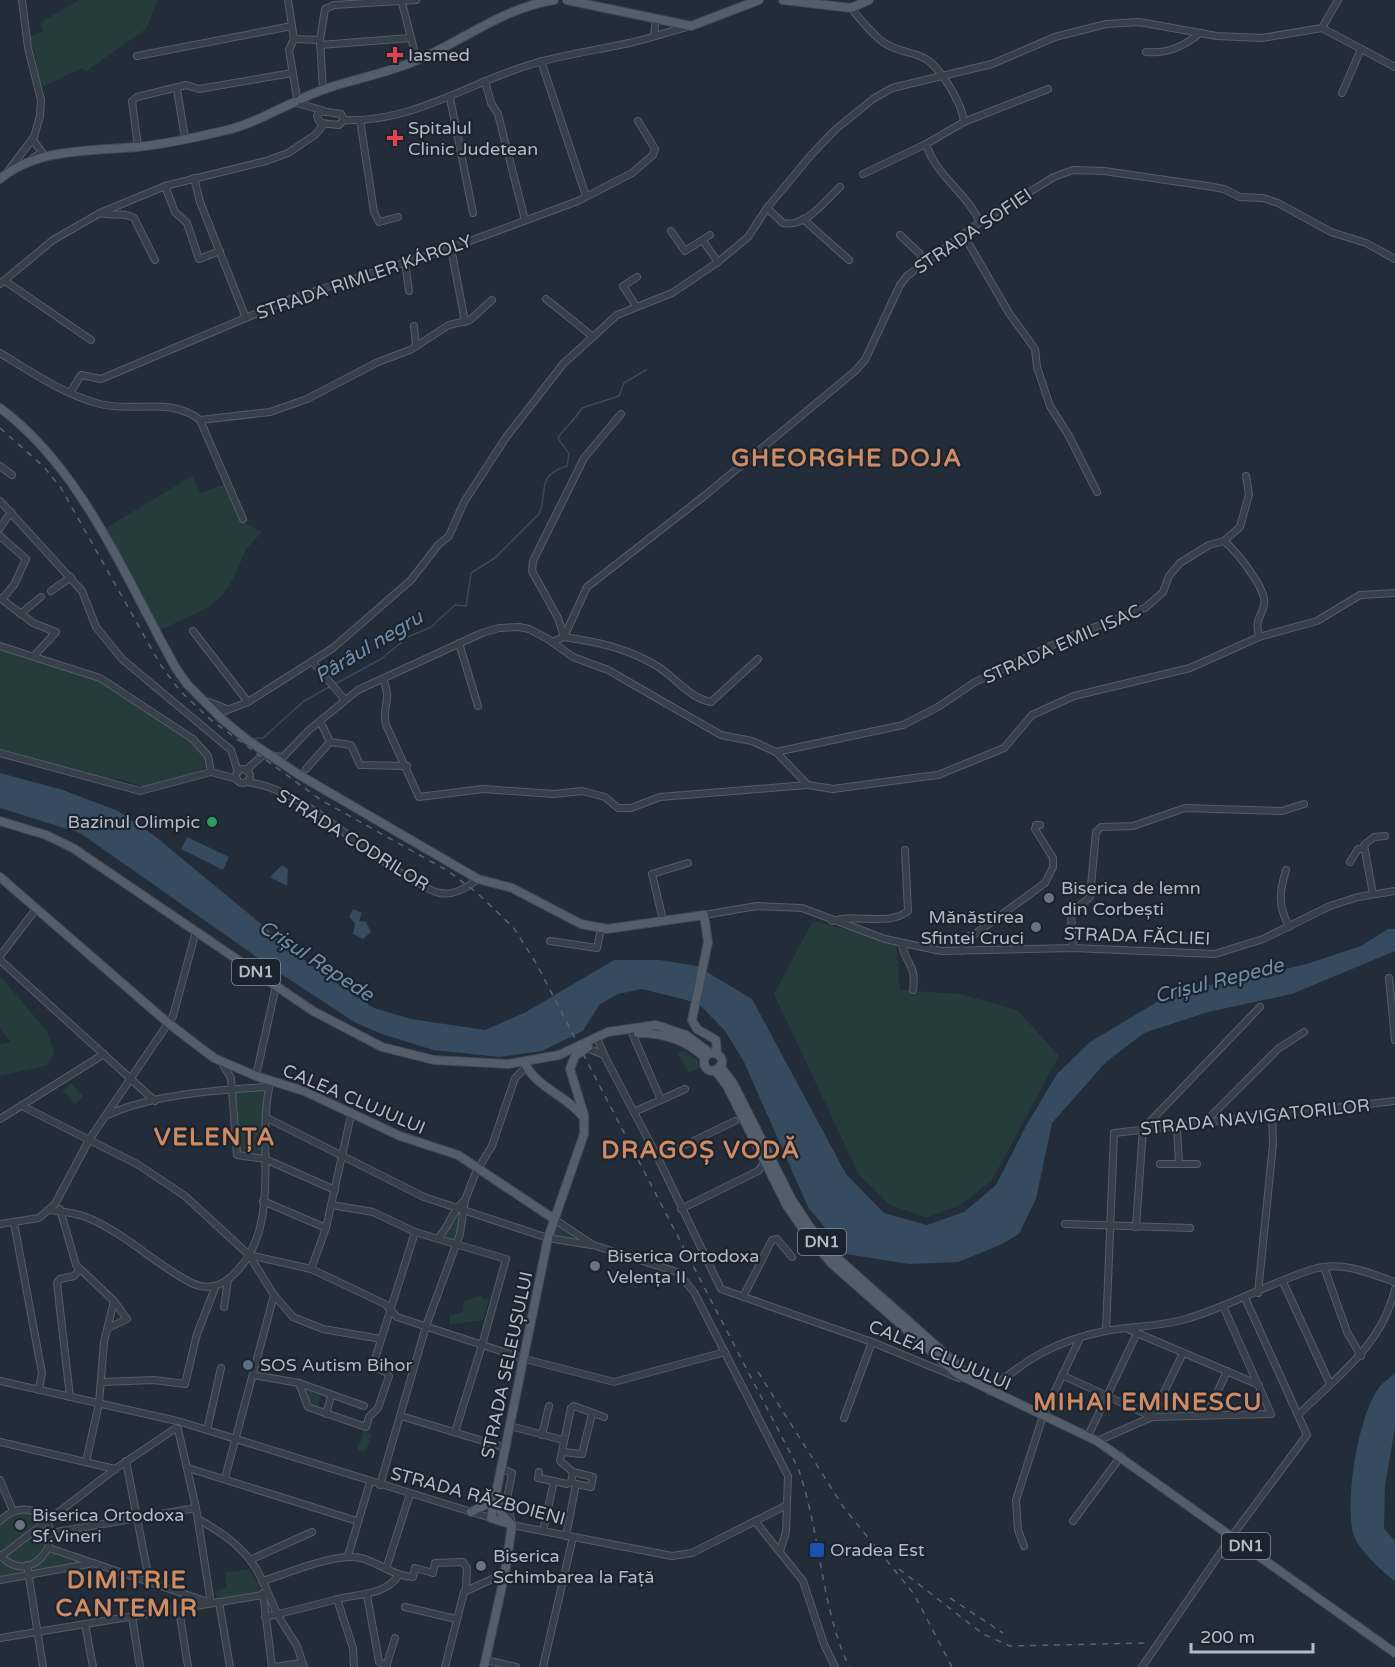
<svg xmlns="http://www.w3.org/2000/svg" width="1395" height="1667" font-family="'Varela Round',sans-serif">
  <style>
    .green { fill: #253b3c }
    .water { fill: #364a60 }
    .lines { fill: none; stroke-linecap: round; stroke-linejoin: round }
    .stream { stroke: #364a60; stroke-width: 1.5 }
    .minor-casing { stroke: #545d68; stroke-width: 8 }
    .major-casing { stroke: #3f4853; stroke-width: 10 }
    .minor { stroke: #363f4a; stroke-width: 6 }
    .major { stroke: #545e6a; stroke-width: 8 }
    .rail { stroke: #586471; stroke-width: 1.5; stroke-dasharray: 6 6; stroke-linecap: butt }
    .major-bridge-casing { stroke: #3f4853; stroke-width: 10; stroke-linecap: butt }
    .major-bridge { stroke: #545e6a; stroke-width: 8 }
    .health-dot { fill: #e0444e; stroke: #1b242e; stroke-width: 2 }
    .leisure-dot { fill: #2e9e5b; stroke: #1b242e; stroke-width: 2 }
    .worship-dot { fill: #6b7280; stroke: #1b242e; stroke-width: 2 }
    .service-dot { fill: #5c6f8a; stroke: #1b242e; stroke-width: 2 }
    .transit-dot { fill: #1a4fb4; stroke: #1b242e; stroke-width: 2 }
    .labels { text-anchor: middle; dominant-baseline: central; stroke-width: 4.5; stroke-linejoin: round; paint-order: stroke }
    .shield { fill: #1b242e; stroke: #848d98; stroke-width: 1.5 }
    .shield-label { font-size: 16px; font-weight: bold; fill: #b1bac6 }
    .poi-label { font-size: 18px; fill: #b1bac6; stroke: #1b242e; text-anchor: start }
    .street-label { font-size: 18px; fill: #b1bac6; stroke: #1b242e }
    .water-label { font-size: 20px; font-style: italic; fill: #718ca9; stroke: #1b242e }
    .district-label { font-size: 24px; font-weight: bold; letter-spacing: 1.5px; fill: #d18b60; stroke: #1b242e }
  </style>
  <rect width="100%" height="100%" fill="#222d39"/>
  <g class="green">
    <path d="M79,0H158L146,29L86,71L82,68L42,87L30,37L43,31L40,23Z"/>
    <path d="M192,476L201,493L227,483L242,521L262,532L246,549L234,578L222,596L205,609L156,632L101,531Z"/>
    <path d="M0,648L96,680L186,736L204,751L209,767L147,788L119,779L92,778L0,752Z"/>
    <path d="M813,921L896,942L900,990L960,994L1017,1010L1059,1056L992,1180L962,1204L927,1218L890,1205L859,1175L774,994Z"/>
    <path d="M0,976L47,1031L54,1052L48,1065L0,1076V1044L11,1042L0,1028Z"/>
    <path d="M684,1051L698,1060L700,1068L689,1073L678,1054Z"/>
    <path d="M71,1083L83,1096L75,1104L63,1091Z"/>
    <path d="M262,1088L266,1091L264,1156L239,1153L234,1092Z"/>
    <path d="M456,1207L465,1210L457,1243L438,1238Z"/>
    <path d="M554,1219L574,1232L572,1242L548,1238Z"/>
    <path d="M481,1296L482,1299H489L483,1320L449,1325L450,1315L463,1312L464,1301Z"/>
    <path d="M302,1385L315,1394L321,1393L318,1405L322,1407L306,1400Z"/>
    <path d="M364,1431L372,1434L367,1449L363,1451L358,1450L357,1446L362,1440Z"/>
    <path d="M23,1509L46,1522L49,1548L97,1563L0,1580V1563L5,1560L0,1554V1521Z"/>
    <path d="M249,1569L259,1586L258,1593L220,1600L217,1598L215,1591L227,1588L225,1573Z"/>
  </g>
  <g class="water">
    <path d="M0,773L63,790L118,811L156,837L313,967L374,1008L411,1019L485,1030L526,1012L614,960H660L697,966L752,999L846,1174L884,1213L927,1225L964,1212L996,1185L1026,1126L1057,1074L1090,1042L1177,990L1242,980L1310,963L1361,946L1388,929H1395V951L1292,994L1208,1012L1144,1033L1106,1062L1052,1123L1036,1199L1019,1234L1000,1245L958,1262L909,1264L846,1254L808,1207L744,1062L725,1031L698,1003L642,989L618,994L599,1005L583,1031L542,1051L500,1057L433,1050L382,1034L356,1023L278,972L80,833L0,808Z"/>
    <path d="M187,837L229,857L223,870L181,849Z"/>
    <path d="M282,865L288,869L287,886L270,877Z"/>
    <path d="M353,909L362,913L359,921L366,922L371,932L363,939L353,934L355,923L349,917Z"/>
    <path d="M1395,1373V1428L1385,1485L1384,1529L1395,1541V1581C1382,1572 1357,1548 1353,1533C1345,1498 1358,1418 1378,1389C1382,1383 1390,1378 1395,1373Z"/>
  </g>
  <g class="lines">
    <g class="stream">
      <path d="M335,684L381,659L408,637L431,627L455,605L466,606L471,573L495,558L539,514C549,493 534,476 567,466L569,454L558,438C565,427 575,420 582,408L619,396L624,383L646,370"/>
      <path d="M251,739L263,738L304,701L331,686"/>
    </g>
    <defs>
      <g id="minor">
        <path d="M288,0L294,39L320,40"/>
        <path d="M402,3L417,61"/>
        <path d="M851,8C860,19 871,33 883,42C895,51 908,51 922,57C939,64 962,103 964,122L926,144C936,176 966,192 980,222"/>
        <path d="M1322,28L1395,67"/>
        <path d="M654,36L656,18"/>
        <path d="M294,39L289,50L297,98"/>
        <path d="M320,45L410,38"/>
        <path d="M1146,52C1166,54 1185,46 1200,33"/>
        <path d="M137,56L292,26"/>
        <path d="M541,61L586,196"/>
        <path d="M485,81L491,103L498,114L525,220"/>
        <path d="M177,89L185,138"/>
        <path d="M323,90L320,40L325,9L334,5L416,0"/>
        <path d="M1342,93L1361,49"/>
        <path d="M450,98L473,213"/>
        <path d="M300,104L322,110"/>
        <path d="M320,111L341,114L344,120L339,125L320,123L317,116Z"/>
        <path d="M344,120C411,123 465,85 526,66C559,55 594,51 629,43C649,39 670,31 690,26"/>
        <path d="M360,120L374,212L379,222L398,217"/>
        <path d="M964,122L1048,89"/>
        <path d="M32,139L42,152L33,158"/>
        <path d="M138,147L132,101L137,97L186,85L199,89L292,73"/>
        <path d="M8,171L34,137L40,116L41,100L28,48L22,0"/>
        <path d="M863,174L926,144"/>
        <path d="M194,178L200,202L246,318"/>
        <path d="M165,186L175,212L187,223L199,259L220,251"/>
        <path d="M767,208L783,223C805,228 825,201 840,187"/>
        <path d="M100,213C112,217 124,211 134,218L155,260"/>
        <path d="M803,219L849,260"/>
        <path d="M671,231L685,251L710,235"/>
        <path d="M963,234L1009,313L1035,349L1037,367L1050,406L1069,436L1097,492"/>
        <path d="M900,235L920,254L923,263"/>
        <path d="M703,241L718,262"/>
        <path d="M451,248L465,322"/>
        <path d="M405,261L409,291"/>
        <path d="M5,281L91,340"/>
        <path d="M0,284L53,240L100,213L165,186L266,161L288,153L315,135L324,124"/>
        <path d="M546,299L592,336"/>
        <path d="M636,306L623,286L637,277"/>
        <path d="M414,326L416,346"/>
        <path d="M0,353C31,372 65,395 100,404C134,413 169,396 200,420L243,519"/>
        <path d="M70,393L81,375L101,379L293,298L451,248L578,201L632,173L653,155L655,149L638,121"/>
        <path d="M621,414L584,458L533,561L532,571L558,618L564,637C598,642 627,648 657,666C675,677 689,698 711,702L758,659"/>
        <path d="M200,420L270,412L307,399L378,362L410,350L449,325L470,320L492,300"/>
        <path d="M0,466L12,475"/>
        <path d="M0,501L82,591L96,627L122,659L231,750L238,772"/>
        <path d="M0,528L11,512"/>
        <path d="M0,536L26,559L14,585L2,599"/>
        <path d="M1224,541C1236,551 1268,590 1264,605C1260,621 1255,616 1259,637"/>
        <path d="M51,591L71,577"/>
        <path d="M0,598L33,623L56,632L34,656"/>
        <path d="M20,614L41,597"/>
        <path d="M193,631L248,702"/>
        <path d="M552,642L564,637L587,587L703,497L854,372L865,360L900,285L907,276L980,222L1054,177L1073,170L1104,171L1207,186L1224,189L1240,197L1263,198L1278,203L1331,232L1366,243L1395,259"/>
        <path d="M459,643L478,706"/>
        <path d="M0,646L100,678L193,739L208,756L211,772"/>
        <path d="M312,661L345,700"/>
        <path d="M383,679C393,703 381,706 386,725L419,797L483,789L554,794L582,791L605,797L618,808H631L660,797L807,785"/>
        <path d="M206,701L227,709"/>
        <path d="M217,714L248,702L333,648L411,580L438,545L449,536L464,502L507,436L563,364L617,315L672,293L718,262L748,237L767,208L811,155L836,129L873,99L892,88L992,64L1055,37L1106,24L1139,22L1217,36L1262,38L1322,28L1338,0"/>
        <path d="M320,721L330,742L351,745L360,765L407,766"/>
        <path d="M776,752L903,725L938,707L975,682L1074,635L1145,608L1163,592L1169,576L1180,563L1209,545L1224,541L1240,527L1249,494L1246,476"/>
        <path d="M0,753L140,791L211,772L237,779"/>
        <path d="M306,769L330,742"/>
        <circle cx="243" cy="776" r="7"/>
        <path d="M246,770L263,755L283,757L309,730L358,690L482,633L499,628L519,627L529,629L548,639L573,657L608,670L721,735L752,741L776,752L808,785L833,789L921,777L938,775L1004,748L1032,715L1074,696L1190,668L1259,637L1317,621L1360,595L1395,593"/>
        <path d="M246,782C302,787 361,852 411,879C420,883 431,892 440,893C454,896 468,887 478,879"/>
        <path d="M1350,862L1358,849H1363"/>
        <path d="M1286,870C1279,893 1278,905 1289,927"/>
        <path d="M1373,894L1364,845L1374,837L1385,836"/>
        <path d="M704,915L757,906L802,908L885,939L941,951L1073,948L1215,954L1263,939L1330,906L1358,897L1395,891"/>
        <path d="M663,920L652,874L688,863"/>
        <path d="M832,921C855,913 888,927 908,911L905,850"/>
        <path d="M550,941L597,948L601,929"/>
        <path d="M902,944C905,965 917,963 913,990"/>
        <path d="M1073,948L1071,913L1090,897L1096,832L1101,827L1133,826L1185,808L1282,811L1304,804"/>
        <path d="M961,951L963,938L975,934L1045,883L1053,867V858L1035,829L1036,825H1040"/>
        <path d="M0,956L36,909"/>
        <path d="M0,960L155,1101"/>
        <path d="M1389,978L1395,1040"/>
        <path d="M632,1033L661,1100"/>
        <path d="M587,1048L604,1055L598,1040"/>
        <path d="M604,1055L658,1158L721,1289L872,1342L959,1378"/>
        <path d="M222,1063L231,1078L237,1155L265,1159L335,1190"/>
        <path d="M256,1076L276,986"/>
        <path d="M22,1106L137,1164L185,1196L249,1255L274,1295L293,1317L323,1329L381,1339"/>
        <path d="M634,1112L685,1089"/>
        <path d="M108,1115C148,1095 223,1089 269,1087"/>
        <path d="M267,1118L424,1197L548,1238L591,1245"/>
        <path d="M0,1119L104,1054"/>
        <path d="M1204,1123L1279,1048L1304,1032"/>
        <path d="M1177,1127L1179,1164"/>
        <path d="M658,1158L735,1121"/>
        <path d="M1160,1164H1197"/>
        <path d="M263,1201L326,1228"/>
        <path d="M332,1205L373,1212L415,1232L506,1259L482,1345L455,1432"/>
        <path d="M60,1209L76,1265L114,1301L104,1342L99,1403L86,1462"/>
        <path d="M681,1209L758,1171L765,1162"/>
        <path d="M51,1210C62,1212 73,1212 86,1217C123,1232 152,1261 186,1280C202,1290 217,1289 231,1277C286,1228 254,1142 271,1080"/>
        <path d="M554,1219L593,1245L677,1272L694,1292L788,1476L786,1532L780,1551"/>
        <path d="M14,1223L42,1373L39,1390"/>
        <path d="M0,1224L39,1218L55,1204L89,1140L173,1016L196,931"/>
        <path d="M1065,1224L1190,1228"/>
        <path d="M1136,1227L1143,1129L1260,1007"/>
        <path d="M438,1238C450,1226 452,1210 465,1200"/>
        <path d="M249,1255L311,1269L385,1304L397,1317L525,1359L614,1382L725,1352"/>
        <path d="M1324,1267L1347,1332L1361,1356"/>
        <path d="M311,1269L326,1228L351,1115"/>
        <path d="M1283,1282L1330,1384"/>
        <path d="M1258,1293L1273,1144L1272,1115"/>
        <path d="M743,1297L772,1240L777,1239L792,1257"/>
        <path d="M224,1307L228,1280"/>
        <path d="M108,1328L127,1319L114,1301"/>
        <path d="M1130,1330L1259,1385"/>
        <path d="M1106,1331L1114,1133L1395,1101"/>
        <path d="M253,1375L299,1383L364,1406"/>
        <path d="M1062,1375L1152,1417"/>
        <path d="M0,1381L177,1421"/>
        <path d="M102,1382L154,1380L185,1384L197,1334L215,1288"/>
        <path d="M299,1383L308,1407L366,1427L369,1417L378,1408L389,1376L386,1372L375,1367L374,1362L415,1232"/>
        <path d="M989,1391C1026,1359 1055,1341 1105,1331C1132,1326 1158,1327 1186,1319C1231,1306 1273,1281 1317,1268C1345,1262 1369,1273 1395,1282"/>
        <path d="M70,1397L57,1283L60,1279L74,1276L79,1270"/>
        <path d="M326,1414L331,1396"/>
        <path d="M1299,1414C1338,1376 1382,1345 1395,1289"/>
        <path d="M1207,1415L1227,1371"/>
        <path d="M401,1416L506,1448"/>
        <path d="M1152,1417L1183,1353"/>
        <path d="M844,1418L872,1342"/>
        <path d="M181,1422L491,1518"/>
        <path d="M510,1426L563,1440"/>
        <path d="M207,1430L221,1368"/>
        <path d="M542,1435L549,1406"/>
        <path d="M1088,1436L1137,1333"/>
        <path d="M1097,1441L1152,1417L1271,1414L1223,1306"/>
        <path d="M0,1442L115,1469"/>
        <path d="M562,1452L582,1454L592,1414"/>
        <path d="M126,1461L149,1580"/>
        <path d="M188,1468L357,1521"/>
        <path d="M500,1468L512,1473L507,1499L512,1525L672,1556L692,1553L785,1506"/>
        <path d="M539,1472L538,1478L554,1481"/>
        <path d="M225,1478L274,1295"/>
        <path d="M0,1480L13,1511"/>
        <path d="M576,1484L591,1487L593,1477L573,1472L560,1461L571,1408L574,1406L604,1417"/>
        <path d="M380,1485L426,1326L460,1234L465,1200L476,1172L492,1146L515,1078L528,1065"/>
        <path d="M198,1519C225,1534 252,1553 263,1583"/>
        <path d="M0,1521C8,1513 17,1508 29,1510C77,1522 35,1594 0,1555"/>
        <path d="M755,1521L803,1581L824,1644L835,1667"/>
        <path d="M1073,1521L1121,1456"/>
        <path d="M543,1531L554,1481L567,1484L571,1482"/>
        <path d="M50,1533L196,1508"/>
        <path d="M566,1536L576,1484L571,1482L573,1472"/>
        <path d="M1024,1546L1018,1530L1016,1500L1043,1416L1080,1338"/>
        <path d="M49,1548L211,1603L196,1508L178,1429"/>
        <path d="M348,1556L370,1482"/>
        <path d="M0,1557L115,1469L176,1428"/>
        <path d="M250,1560L312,1532"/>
        <path d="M27,1565L43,1667"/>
        <path d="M386,1569L410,1494"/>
        <path d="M0,1580L94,1563"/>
        <path d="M263,1593L272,1667"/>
        <path d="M367,1595L379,1662L387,1666"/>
        <path d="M337,1599L353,1648L354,1667"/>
        <path d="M219,1602L230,1667"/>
        <path d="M405,1607L456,1619"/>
        <path d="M179,1609L188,1667"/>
        <path d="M132,1617L140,1667"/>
        <path d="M265,1617C288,1612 311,1606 334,1600C354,1594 385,1596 398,1576"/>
        <path d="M85,1624L93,1667"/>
        <path d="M0,1638L263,1595"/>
        <path d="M486,1660L516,1667"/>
        <path d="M274,1667L302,1663"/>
        <path d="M304,1667L297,1646L277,1614L263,1581C289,1573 336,1552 361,1558C380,1563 393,1576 413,1577L415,1568L433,1573L435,1563L463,1562L467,1568L466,1588"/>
        <path d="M386,1667L395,1638"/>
        <path d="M445,1667L464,1592L505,1573"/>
        <path d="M543,1667L573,1537"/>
        <path d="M1142,1667L1232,1536L1307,1435L1245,1298"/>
      </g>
      <g id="major">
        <path d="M567,0L691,26L759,0"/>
        <path d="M783,0L851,8L869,0"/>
        <path d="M301,99C337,81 378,77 415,61C462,42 502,8 554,0"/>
        <path d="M0,179C36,148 92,151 137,147C167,144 198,137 227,130C251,125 273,111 295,102"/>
        <path d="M0,408C83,469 127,582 177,670L187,684L222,719"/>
        <path d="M301,776L478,879L512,888L581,924L607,929L704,915L708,942L692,1020L697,1029L716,1040L717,1054"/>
        <path d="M0,821L46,835L73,848L313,1011L382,1047L434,1060L508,1064L559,1055L608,1032L656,1025L686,1035L710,1053"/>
        <path d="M0,877L168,1023L214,1058L256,1076L304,1091L400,1136L458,1155L554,1219"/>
        <path d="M638,1033C664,1033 687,1040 705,1058"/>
        <circle cx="713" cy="1062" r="9"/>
        <path d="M524,1062C537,1089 567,1095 584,1118"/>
        <path d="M720,1066L733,1083L792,1200L814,1233L834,1255L960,1367L970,1380"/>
        <path d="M715,1070L727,1086L787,1206L805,1232L831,1263L957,1374L1097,1441L1395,1653"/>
        <path d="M496,1499L503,1516L509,1522"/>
        <path d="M471,1512L485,1505L495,1496"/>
        <path d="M512,1525L491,1518L548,1238L584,1134V1115L570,1069L575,1056L588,1047"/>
        <path d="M484,1667L505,1573L512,1525"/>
      </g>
    </defs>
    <use href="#minor" class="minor-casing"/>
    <use href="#major" class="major-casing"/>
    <use href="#minor" class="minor"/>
    <use href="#major" class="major"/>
    <g class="rail">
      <path d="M0,428L44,467L61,488L160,664L180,691L211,720L321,800L448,871L476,892L513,927L536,963L798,1468C821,1533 820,1604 849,1667"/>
      <path d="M758,1372L844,1508L914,1594L952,1667"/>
      <path d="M899,1569L983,1634L1010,1646L1146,1643"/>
      <path d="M950,1598L1003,1633"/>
    </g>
    <defs>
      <path id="major-bridge" d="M222,719L246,739L301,776"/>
    </defs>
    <use href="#major-bridge" class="major-bridge-casing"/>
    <use href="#major-bridge" class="major-bridge"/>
  </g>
  <g class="health-dot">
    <path d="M392 46h6v6h6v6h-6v6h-6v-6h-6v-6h6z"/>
    <path d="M392 129h6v6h6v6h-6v6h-6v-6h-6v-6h6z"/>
  </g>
  <circle class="leisure-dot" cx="212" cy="822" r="6"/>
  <g class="worship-dot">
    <circle cx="1049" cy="898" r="6"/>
    <circle cx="1036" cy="927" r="6"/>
    <circle cx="595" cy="1266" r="6"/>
    <circle cx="20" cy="1525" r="6"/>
    <circle cx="481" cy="1566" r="6"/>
  </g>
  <circle class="service-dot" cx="248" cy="1365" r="6"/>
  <rect class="transit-dot" x="809" y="1542" width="16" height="16" rx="3"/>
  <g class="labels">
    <g class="shield">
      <rect x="232" y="959" width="48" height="26" rx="4.5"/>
      <rect x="798" y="1229" width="48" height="26" rx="4.5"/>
      <rect x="1222" y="1533" width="48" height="26" rx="4.5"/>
    </g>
    <g class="shield-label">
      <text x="256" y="972">DN1</text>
      <text x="822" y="1242">DN1</text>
      <text x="1246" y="1546">DN1</text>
    </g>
    <g class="poi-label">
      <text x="408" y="55">Iasmed</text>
      <text x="408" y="128">Spitalul<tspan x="408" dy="21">Clinic Judetean</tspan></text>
      <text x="200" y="822" text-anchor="end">Bazinul Olimpic</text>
      <text x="1061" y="888">Biserica de lemn<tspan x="1061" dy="21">din Corbești</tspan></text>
      <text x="1024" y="917" text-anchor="end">Mănăstirea<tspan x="1024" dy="21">Sfintei Cruci</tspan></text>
      <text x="607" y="1256">Biserica Ortodoxa<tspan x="607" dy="21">Velența II</tspan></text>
      <text x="260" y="1365">SOS Autism Bihor</text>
      <text x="32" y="1515">Biserica Ortodoxa<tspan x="32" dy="21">Sf.Vineri</tspan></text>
      <text x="830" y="1550">Oradea Est</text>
      <text x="493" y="1556">Biserica<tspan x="493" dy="21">Schimbarea la Față</tspan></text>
    </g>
    <g class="street-label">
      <text transform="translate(973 231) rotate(-34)">STRADA SOFIEI</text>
      <text transform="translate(364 277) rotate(-19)">STRADA RIMLER KÁROLY</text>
      <text transform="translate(1062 644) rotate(-24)">STRADA EMIL ISAC</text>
      <text transform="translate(353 840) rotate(32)">STRADA CODRILOR</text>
      <text transform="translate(1137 936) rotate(2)">STRADA FĂCLIEI</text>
      <text transform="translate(354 1099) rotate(23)">CALEA CLUJULUI</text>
      <text transform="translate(1255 1117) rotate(-6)">STRADA NAVIGATORILOR</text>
      <text transform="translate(940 1355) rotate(23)">CALEA CLUJULUI</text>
      <text transform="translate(507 1365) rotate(-78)">STRADA SELEUȘULUI</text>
      <text transform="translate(478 1496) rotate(15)">STRADA RĂZBOIENI</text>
    </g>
    <g class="water-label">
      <text transform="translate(369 647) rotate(-31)">Pârâul negru</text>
      <text transform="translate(316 961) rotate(33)">Crișul Repede</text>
      <text transform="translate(1219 981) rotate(-14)">Crișul Repede</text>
    </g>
    <g class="district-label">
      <text x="847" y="458">GHEORGHE DOJA</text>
      <text x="215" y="1137">VELENȚA</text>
      <text x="701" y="1150">DRAGOȘ VODĂ</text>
      <text x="1148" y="1402">MIHAI EMINESCU</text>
      <text x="127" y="1580">DIMITRIE<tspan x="127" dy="28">CANTEMIR</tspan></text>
    </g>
  </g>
  <path d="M1191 1643v9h122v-9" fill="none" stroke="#b1bac6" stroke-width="3"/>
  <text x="1200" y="1643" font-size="18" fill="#b1bac6" stroke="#1b242e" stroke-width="4.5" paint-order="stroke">200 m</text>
</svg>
